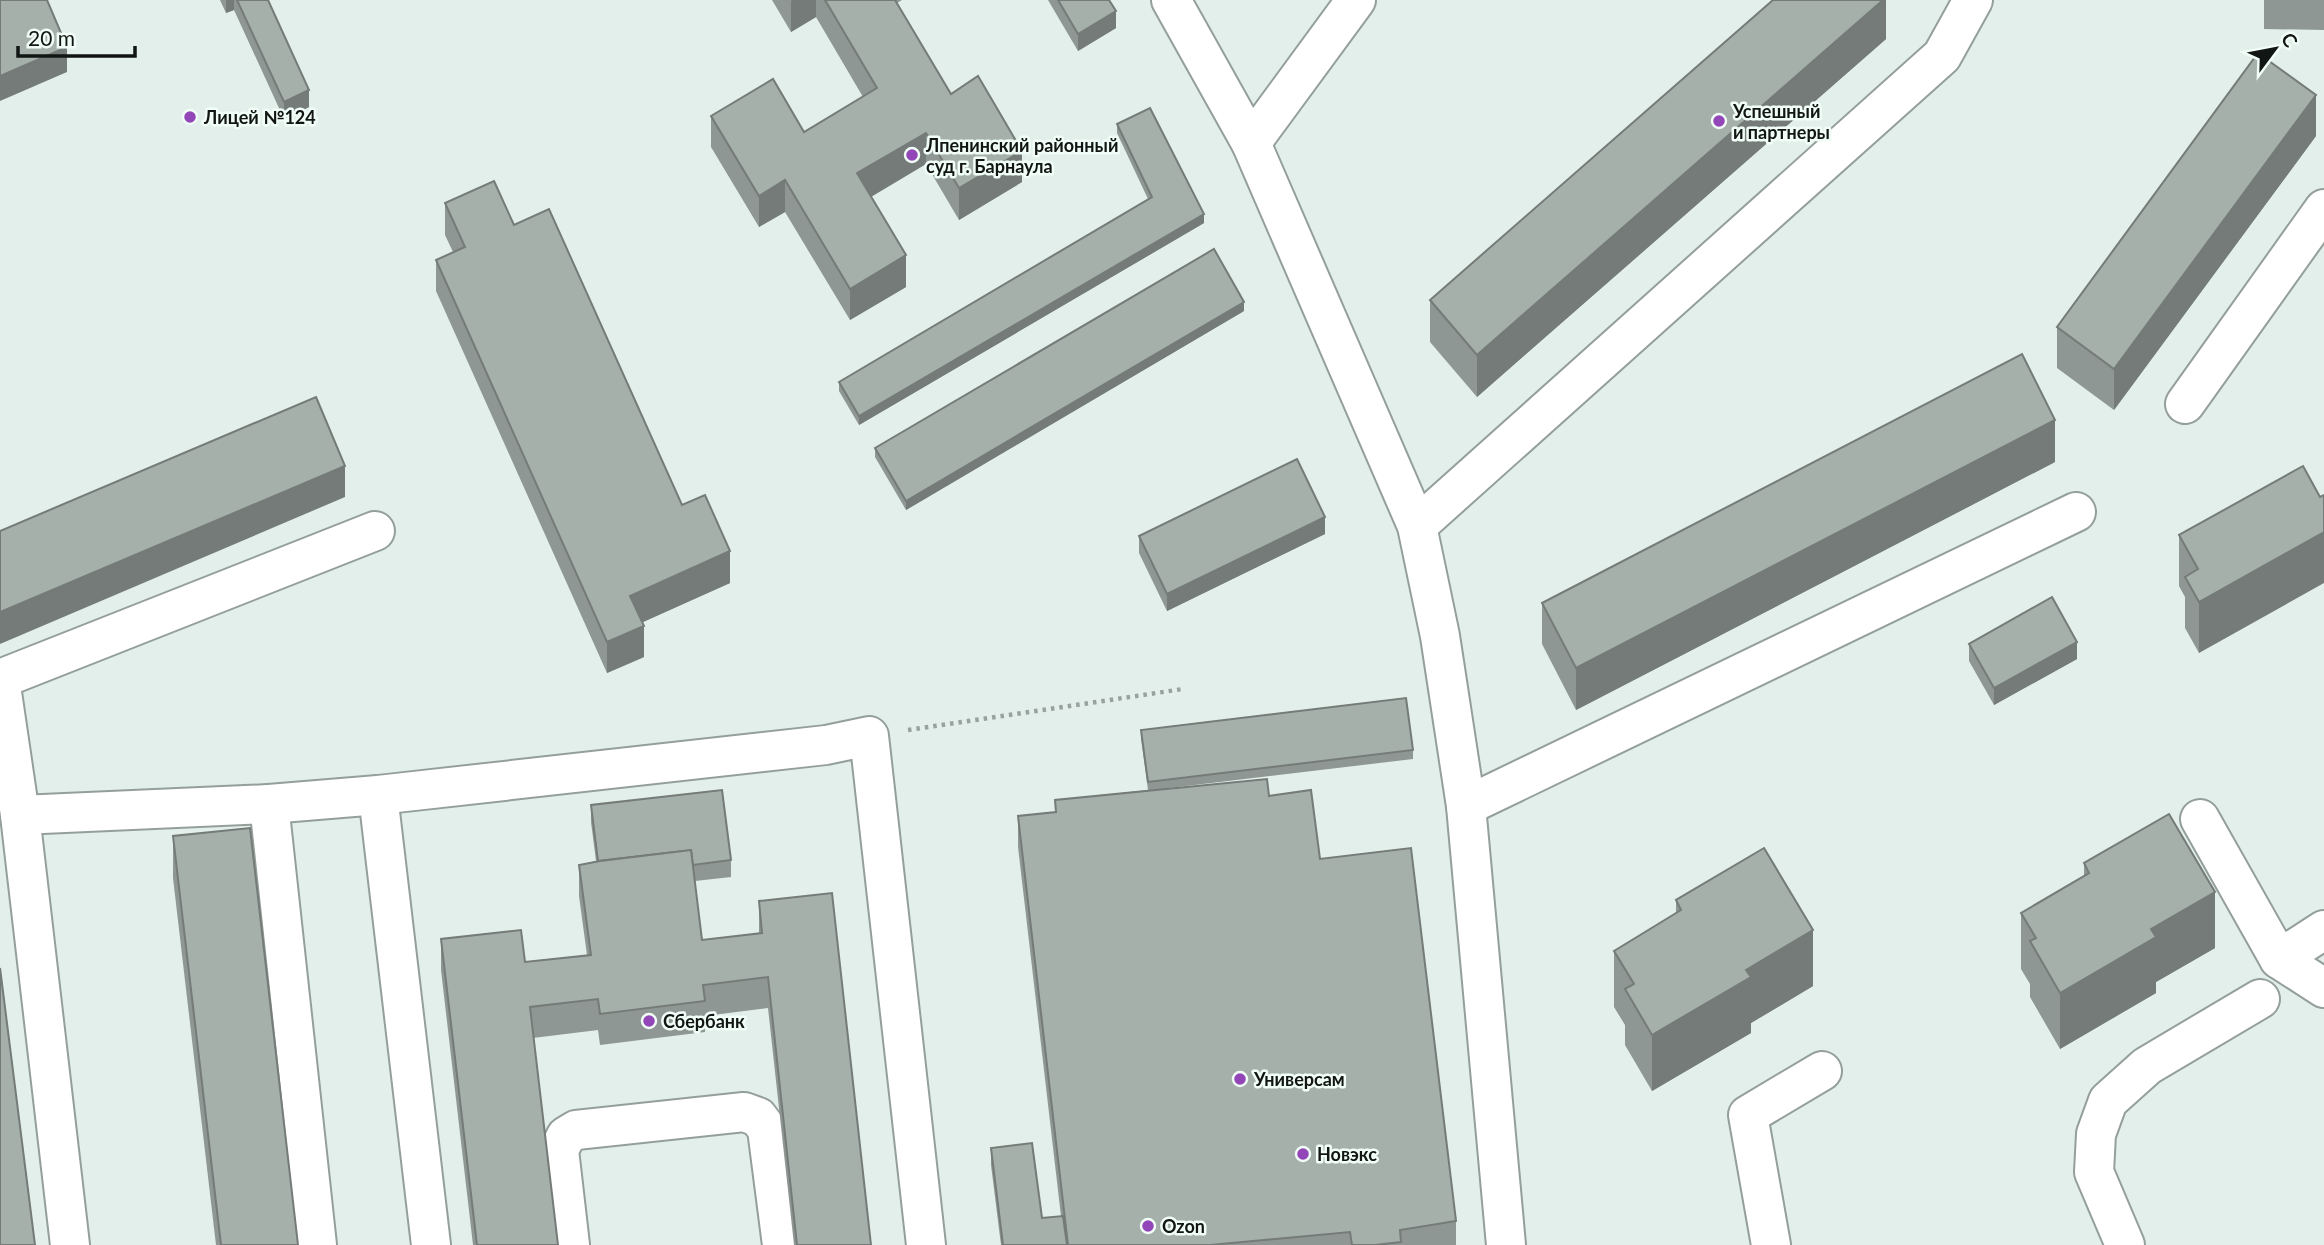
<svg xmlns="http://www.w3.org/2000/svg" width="2324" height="1245" font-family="Lato,sans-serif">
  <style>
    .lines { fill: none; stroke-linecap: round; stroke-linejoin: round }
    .minor-casing { stroke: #949f9a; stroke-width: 42 }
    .path { stroke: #98a19d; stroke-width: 4.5; stroke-dasharray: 3.5 5; stroke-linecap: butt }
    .minor { stroke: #fff; stroke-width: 38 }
    .wall { fill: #8e9793 }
    .shaded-wall { fill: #747b78 }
    .building { fill: #a5b0ab; stroke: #747b78; stroke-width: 2 }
    .poi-dot { fill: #9346b7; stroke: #f1fdf7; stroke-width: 2.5 }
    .labels { text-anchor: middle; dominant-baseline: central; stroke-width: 5; stroke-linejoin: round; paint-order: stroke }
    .poi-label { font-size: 18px; font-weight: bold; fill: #111513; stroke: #f1fdf7; text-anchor: start }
  </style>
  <rect width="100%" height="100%" fill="#e3efea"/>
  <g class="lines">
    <defs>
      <g id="minor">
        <path d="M1171,0L1251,143L1417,526L1440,636L1466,806L1506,1245"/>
        <path d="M1251,143L1356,0"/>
        <path d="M2185,404L2324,209"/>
        <path d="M1417,526L1942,56L1973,0"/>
        <path d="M0,679L20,815L70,1245"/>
        <path d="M0,679L375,531"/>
        <path d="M378,795L431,1245"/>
        <path d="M269,804L317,1245"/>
        <path d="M1466,806L2076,512"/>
        <path d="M20,815L269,804L378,795L826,745L869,736L926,1245"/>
        <path d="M2200,819L2279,959"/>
        <path d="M2324,930L2279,959L2324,988"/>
        <path d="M570,1245L559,1150L566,1136L576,1130L744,1112L758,1117L767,1129L782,1245"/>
        <path d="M1771,1245L1748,1115L1822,1071"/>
        <path d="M2125,1245L2094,1172L2096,1134L2108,1101L2147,1066L2260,999"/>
      </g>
    </defs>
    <use href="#minor" class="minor-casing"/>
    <path class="path" d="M908,730L1183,689"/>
    <use href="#minor" class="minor"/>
  </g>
  <g class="wall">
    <path d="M220,0H268L309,107L284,119L234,10L226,13Z"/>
    <path d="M772,0H902L897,3L951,94L1022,182L959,220L926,164L871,197L906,287L850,320L785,212L759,227L711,147V116L804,132L863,97L816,17L791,32Z"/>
    <path d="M1048,0H1109L1116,28L1078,51Z"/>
    <path d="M1886,0V39L1477,397L1430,342V300Z"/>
    <path d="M2264,0H2324V30L2264,29Z"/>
    <path d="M1117,124L1204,223L859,425L839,391V382L1148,199L1117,133Z"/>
    <path d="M2316,136L2114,410L2057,368V327Z"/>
    <path d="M445,203L514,225L682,505L730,583L642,622L644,657L607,673L436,291V260L453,252L445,235Z"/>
    <path d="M1244,311L906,510L875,457V448Z"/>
    <path d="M2055,462L1576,710L1542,644V603Z"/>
    <path d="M2303,466L2199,653L2185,628V597L2179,586V535Z"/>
    <path d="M1325,534L1167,611L1139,553V536Z"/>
    <path d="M1969,644L2077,659L1994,705L1969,661Z"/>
    <path d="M1141,730L1413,750V759L1169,788L1269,796L1320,859L1456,1221V1245H1001L991,1165V1148L1042,1218L1061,1216L1018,847V816L1055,812V800L1148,790L1141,738Z"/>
    <path d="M591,805L731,860V877L695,881L702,940L759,933V901L871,1245H794L768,1008L705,1016V1032L600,1045L598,1030L533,1038L558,1245H473L441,970V939L525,962L587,955L579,896V865L596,861L591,822Z"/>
    <path d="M173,836L298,1245H216L173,878Z"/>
    <path d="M2084,863L2215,948L2156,982V993L2060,1049L2030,997V984L2021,969V913L2084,876Z"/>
    <path d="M1676,900L1813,986L1751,1023V1033L1652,1091L1625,1045V1025L1614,1007V951L1676,914Z"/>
  </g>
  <g class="shaded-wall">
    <path d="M226,0H234V10L226,13Z"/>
    <path d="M792,0H816V17L791,32V1Z"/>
    <path d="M1883,0H1886V39L1477,397V355Z"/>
    <path d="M1116,11V28L1078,51V34Z"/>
    <path d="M67,47V72L0,101V76Z"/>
    <path d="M309,90V107L284,119V102Z"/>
    <path d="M2316,95V136L2114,410V369Z"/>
    <path d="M926,133V164L857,205V173Z"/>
    <path d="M1022,151V182L959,220V188Z"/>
    <path d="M785,180V212L759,227V196Z"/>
    <path d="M1204,214V223L859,425V416Z"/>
    <path d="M906,255V287L850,320V289Z"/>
    <path d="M1244,302V311L906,510V501Z"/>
    <path d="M2055,420V462L1576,710V668Z"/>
    <path d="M345,466V497L0,644V612Z"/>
    <path d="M1325,517V534L1167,611V594Z"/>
    <path d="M2324,532V583L2199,653V602Z"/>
    <path d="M730,551V583L630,628V596Z"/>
    <path d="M644,626V657L607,673V642Z"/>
    <path d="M2077,642V659L1994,705V688Z"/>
    <path d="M2215,892V948L2156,982V993L2060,1049V993L2151,929Z"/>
    <path d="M1813,930V986L1751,1023V1033L1652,1091V1035L1746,970Z"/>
  </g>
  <g class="building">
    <path d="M0,0H47L67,47L0,76Z"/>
    <path d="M237,0H268L309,90L284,102Z"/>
    <path d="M825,0H895L951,94L978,76L1022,151L959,188L926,133L857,173L906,255L850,289L785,180L759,196L711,116L773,79L804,132L877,88Z"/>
    <path d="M1058,0H1109L1116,11L1078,34Z"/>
    <path d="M1773,0H1883L1477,355L1430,300Z"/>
    <path d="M2258,53L2316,95L2114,369L2057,327Z"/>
    <path d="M1150,108L1204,214L859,416L839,382L1152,197L1117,124Z"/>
    <path d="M494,181L514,225L549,209L682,505L705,495L730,551L630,596L644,626L607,642L436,260L465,247L445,203Z"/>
    <path d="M1214,249L1244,302L906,501L875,448Z"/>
    <path d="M2022,354L2055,420L1576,668L1542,603Z"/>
    <path d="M316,397L345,466L0,612V531Z"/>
    <path d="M1297,459L1325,517L1167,594L1139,536Z"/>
    <path d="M2303,466L2320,497L2324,495V532L2199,602L2185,577L2198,569L2179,535Z"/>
    <path d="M2052,597L2077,642L1994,688L1969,644Z"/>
    <path d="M1406,698L1413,750L1148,782L1141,730Z"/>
    <path d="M1267,779L1269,796L1311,790L1320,859L1411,848L1456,1221L1400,1230L1401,1242L1375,1245H1352L1350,1232L1210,1245H1068L1018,816L1056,812L1055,800Z"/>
    <path d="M722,790L731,860L693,865L691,850L598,861L591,805Z"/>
    <path d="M2169,814L2215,892L2151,929L2156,937L2060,993L2030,941L2036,938L2021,913L2089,873L2084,863Z"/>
    <path d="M250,828L298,1245H221L173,836Z"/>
    <path d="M1764,848L1813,930L1746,970L1751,977L1652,1035L1625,989L1634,984L1614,951L1681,910L1676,900Z"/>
    <path d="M691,850L702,940L762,933L759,901L832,893L871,1245H797L768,977L703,985L705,1001L600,1014L598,999L530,1007L558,1245H477L441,939L521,930L525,962L591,955L579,865L600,861Z"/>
    <path d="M0,968L35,1245H0Z"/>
    <path d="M1032,1143L1042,1218L1063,1216L1067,1245H1003L991,1148Z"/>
  </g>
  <g class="poi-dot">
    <circle cx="190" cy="117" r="7"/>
    <circle cx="1719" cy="121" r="7"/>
    <circle cx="912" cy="155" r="7"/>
    <circle cx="649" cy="1021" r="7"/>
    <circle cx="1240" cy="1079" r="7"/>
    <circle cx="1303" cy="1154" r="7"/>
    <circle cx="1148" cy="1226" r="7"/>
  </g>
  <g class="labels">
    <g class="poi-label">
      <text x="1733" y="111">Успешный<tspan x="1733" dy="21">и партнеры</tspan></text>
      <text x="204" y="117">Лицей №124</text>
      <text x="926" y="145">Лпенинский районный<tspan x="926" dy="21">суд г. Барнаула</tspan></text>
      <text x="663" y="1021">Сбербанк</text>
      <text x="1254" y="1079">Универсам</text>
      <text x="1317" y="1154">Новэкс</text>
      <text x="1162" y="1226">Ozon</text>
    </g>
  </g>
  <g transform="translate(2275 49) rotate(58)" stroke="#f1fdf7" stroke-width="5" paint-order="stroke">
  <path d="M0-5L12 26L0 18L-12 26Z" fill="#111513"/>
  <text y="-10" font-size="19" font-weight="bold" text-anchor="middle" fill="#111513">С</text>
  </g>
  <path d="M18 46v10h117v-10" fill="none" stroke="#111513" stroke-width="3.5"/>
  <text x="28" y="46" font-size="21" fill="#111513" stroke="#f1fdf7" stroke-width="5" paint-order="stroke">20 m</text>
</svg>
